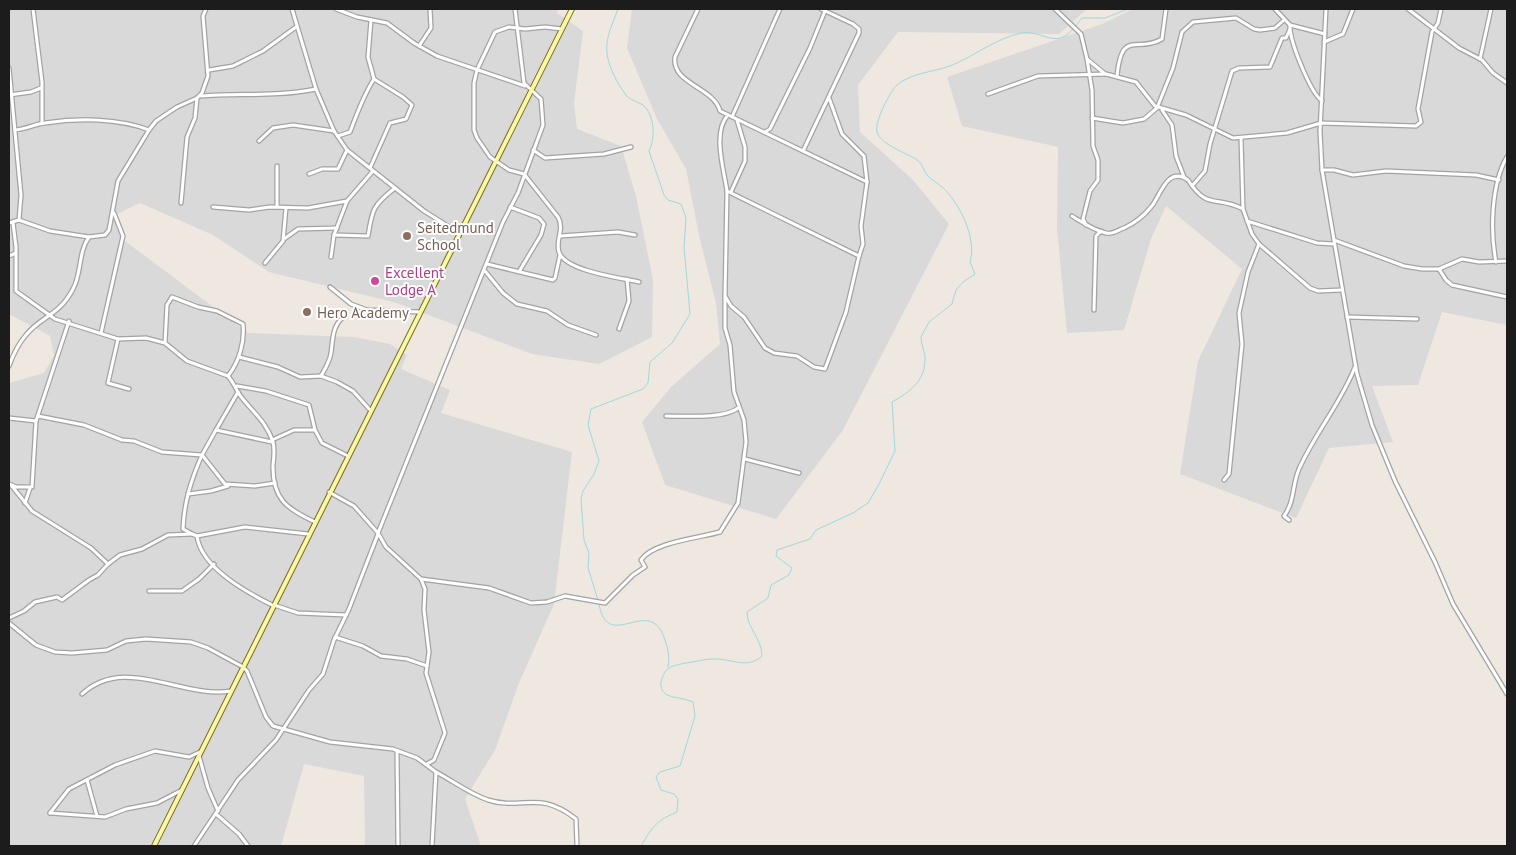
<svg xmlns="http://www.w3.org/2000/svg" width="1516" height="855" font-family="'PT Sans',sans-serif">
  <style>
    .residential { fill: #dad9d9 }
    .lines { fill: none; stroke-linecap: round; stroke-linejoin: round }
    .stream { stroke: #9fd8dd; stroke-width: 1 }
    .minor-casing { stroke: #a3a3a3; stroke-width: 5.5 }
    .secondary-casing { stroke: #757101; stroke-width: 6 }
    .minor { stroke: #fff; stroke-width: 3 }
    .secondary { stroke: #fbf5b2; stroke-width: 4 }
    .education-dot { fill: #8d6e63; stroke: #fff; stroke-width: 2 }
    .hotel-dot { fill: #d1479c; stroke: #fff; stroke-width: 2 }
    .labels { text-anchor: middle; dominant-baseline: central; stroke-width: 4; stroke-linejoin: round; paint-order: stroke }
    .education-label { font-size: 15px; fill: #785e54; stroke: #fff; text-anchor: start }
    .hotel-label { font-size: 15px; fill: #b23c85; stroke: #fff; text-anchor: start }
  </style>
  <rect width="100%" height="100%" fill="#eee8e1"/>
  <g class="residential">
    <path d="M9,9H558L557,13L583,31L574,103L577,129L621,146L636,196L653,280L652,337L599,364L532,354L397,303L269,272L213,235L140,203L115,215L125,241L248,333L354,337L390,344L407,355L401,369L450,390L441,413L572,452L554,604L519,683L495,750L465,799L481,846H365L364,776L304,764L281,846H9V383L44,373L54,355L50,336L9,314Z"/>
    <path d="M632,9H1087L1059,34L898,32L858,85L860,132L913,180L949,224L843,430L776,519L665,485L642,422L671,387L720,344L716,303L700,240L686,169L657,119L627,48Z"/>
    <path d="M1133,9H1507V325L1442,312L1418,385L1372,386L1393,442L1329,448L1296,518L1180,474L1198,361L1242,269L1166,206L1151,239L1124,330L1067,333L1057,228L1058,147L962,126L947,77L1102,24Z"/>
  </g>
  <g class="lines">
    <g class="stream">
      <path d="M598,600L588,568L589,553L584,540L581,499L583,491L594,474L599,461L588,425L591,409L643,389L648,383L650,362L672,343L690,314L684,247L686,218L681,204L668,200L664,195L649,151C655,139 655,118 645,107C641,102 630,101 626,95C618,85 608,66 607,53C605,38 613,23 618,9"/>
      <path d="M599,604C608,655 650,592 665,640C668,649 670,657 668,667"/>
      <path d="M641,846C653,826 656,821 677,812L678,799L674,794L661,790L656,777L660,772L680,766L695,716L693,702C684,698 674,698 667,695C662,692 660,687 661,682C665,666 672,666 686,663C695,662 704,659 713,659C731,658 747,670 762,656C762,639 747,628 747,612L768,598L771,585L789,575L792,568L776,556L777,550L810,539L816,530L853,513L868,503L878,486L895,451L892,402C911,391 926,381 925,356C924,350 921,344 921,337L929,322L952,304L956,290L963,282L975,274L970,262C977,239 960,203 942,187C938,183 931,180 927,175C923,170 923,164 917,160C907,153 881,145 877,132C874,123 890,91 897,85C911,73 933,72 950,66C975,56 996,38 1022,33C1035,30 1052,43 1063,37C1070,34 1077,24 1082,18H1105L1128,9"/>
    </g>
    <defs>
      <g id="minor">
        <path d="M33,9L42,82V123"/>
        <path d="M292,9L316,89L334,131L347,150L424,211L459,233"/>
        <path d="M336,9L357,17L387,23L414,43L437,56L525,86"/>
        <path d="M698,9L675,57C671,84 714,87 720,111L867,182L861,226L863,244L859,256L727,191C724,170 712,132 728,115"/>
        <path d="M1055,9L1081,34L1087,59L1104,73"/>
        <path d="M1275,9L1290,25L1325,34"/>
        <path d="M1326,9L1320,131L1322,170L1357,374L1372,425L1395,481L1435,562L1453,604L1507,694"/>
        <path d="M1408,9L1459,48L1482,60L1493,73L1507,83"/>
        <path d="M1290,25C1289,40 1310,92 1322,101"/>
        <path d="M562,29L545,27L525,29L509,27L495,32L477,70L474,83V130L477,138L490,157L509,170L524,174L558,217C565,229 555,240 559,252C565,271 621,278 639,282"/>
        <path d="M1324,42L1343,34L1353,9"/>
        <path d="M419,46L431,28L430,9"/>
        <path d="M1480,59L1491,9"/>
        <path d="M9,68L21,195L19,220L9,223"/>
        <path d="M209,70L233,66L263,51L296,27"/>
        <path d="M1117,76C1122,28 1136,54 1162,39L1166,9"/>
        <path d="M988,94L1038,76L1106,74L1136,82L1155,106L1186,115L1233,138L1287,133L1321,123L1416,126L1421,122L1418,109L1432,32L1438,23L1441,9"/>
        <path d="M9,95L31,92L41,88"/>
        <path d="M201,96C239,93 278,97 316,89"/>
        <path d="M829,98L842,134L864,156L867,182"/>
        <path d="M1162,110L1172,125L1176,156L1184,177"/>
        <path d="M732,117L780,9"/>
        <path d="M1092,118L1123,123L1144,119L1157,108L1173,68L1182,32L1193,22L1236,18L1254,29L1260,30L1275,28L1284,20"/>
        <path d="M15,130C26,129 35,124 45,123C78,118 118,118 149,130"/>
        <path d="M765,132L770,129L810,48L825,11"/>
        <path d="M338,136L350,132C357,114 363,96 374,79L368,57L371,20"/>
        <path d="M1241,138L1243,209L1252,234L1259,244L1310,288L1318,291L1342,290"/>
        <path d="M259,141L273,128L293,125L334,131"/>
        <path d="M533,150L545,158L604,154L631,147"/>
        <path d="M803,151L859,33V29L853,24L821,9"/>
        <path d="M370,168L390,123L406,119L412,105L403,97L374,79"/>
        <path d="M1322,170H1334L1353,175L1386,171L1476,175L1499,180"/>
        <path d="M309,174L322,169H338L347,150"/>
        <path d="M1192,186L1205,171L1210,144L1232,71L1239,68L1270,67L1282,38H1286L1290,29"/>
        <path d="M727,191L725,296L731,306L744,317L765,348L774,353L797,356L814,367L825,369L846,312L859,256"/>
        <path d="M731,192L745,161V147L737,120"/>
        <path d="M181,203L187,137L195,118L197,98L202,93L208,76L203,16L206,9"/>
        <path d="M213,207L249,210L270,207L308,208L347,201L373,171"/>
        <path d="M277,207V166"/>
        <path d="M510,207L539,218L544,224L541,235L520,270"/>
        <path d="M1072,216C1082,222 1093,230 1106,233C1112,235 1118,230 1124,228C1135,223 1143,217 1151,207C1160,197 1167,165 1188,180C1208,211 1216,195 1243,209"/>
        <path d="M19,220L50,231L89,237"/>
        <path d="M1247,221L1317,243L1334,244"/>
        <path d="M13,223L16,247V291L55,319L118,339L146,338L165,343L187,361L228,376C239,362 245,342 243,324L217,311L198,307L172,297L167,305L165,343"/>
        <path d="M1086,225L1083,219L1090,191L1098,180V160L1093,146L1092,90L1087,59"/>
        <path d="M334,235L368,236C372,210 373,205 395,188"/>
        <path d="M560,236L618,232L635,235"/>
        <path d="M284,239L298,229L337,228"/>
        <path d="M1334,240L1404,266L1422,269H1439L1462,259L1479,262L1507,261"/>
        <path d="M9,256L16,253"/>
        <path d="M331,257L334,235L347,201"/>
        <path d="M1496,262C1490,232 1491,184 1507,157"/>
        <path d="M265,263L283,241L286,208"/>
        <path d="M487,264L553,280L555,278L560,255"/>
        <path d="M1439,269L1446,280L1452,285L1507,297"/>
        <path d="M485,271L503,293L517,304L547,311L568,325L596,335"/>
        <path d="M330,287L351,304L367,310L420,312"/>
        <path d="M1094,310L1096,236L1101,231"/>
        <path d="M1347,317L1417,319"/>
        <path d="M619,329L629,301L627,279"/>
        <path d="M101,333L123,236L114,213"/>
        <path d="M118,339L108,383L129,389"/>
        <path d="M239,357L278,367L300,377L321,376L337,382L353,391L371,411"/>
        <path d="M9,366C13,355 18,344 26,335C41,316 59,316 73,289C82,273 78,252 89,237L105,235L109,230L118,181L149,130L156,121L177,107L197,98"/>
        <path d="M228,376C235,384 236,391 242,398C254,413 267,423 273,442C275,450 274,457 273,465C272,499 287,509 315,522"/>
        <path d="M321,376C325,369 330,361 331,353C333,339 332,328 342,318"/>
        <path d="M237,386L266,391L309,405L315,430L322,443L348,456"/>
        <path d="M238,392L216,430L272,442"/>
        <path d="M666,416C684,416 725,419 738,408"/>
        <path d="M9,418L36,421L69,321"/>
        <path d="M216,430L202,455L225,484L255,486L275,483"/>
        <path d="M272,440L294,430H314"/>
        <path d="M745,459L799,473"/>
        <path d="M1224,480L1229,474L1242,344L1239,313L1248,272L1259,244"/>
        <path d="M9,484L16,487H32L36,421"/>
        <path d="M11,485L32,511L91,548L108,564"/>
        <path d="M329,492L354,506L378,533L503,222L518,193L543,125L541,99L524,83L515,9"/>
        <path d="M188,494L211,491L228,486"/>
        <path d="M25,503L30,488"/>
        <path d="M1289,520L1284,516C1295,501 1292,485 1299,469C1315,433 1341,403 1355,367"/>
        <path d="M378,533L386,547L421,579L489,588L531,603L547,602L565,596L605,603L633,575L645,567L641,560C653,542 699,538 720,532L738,503L746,442L744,420L734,392L730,345L725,328V296"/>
        <path d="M192,534L197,536L245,527L308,534"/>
        <path d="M197,536C201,568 248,593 274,606"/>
        <path d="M421,579L425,589L424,610L429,652L426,673L445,733L434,760L427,764"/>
        <path d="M149,591H182L199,579L214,564"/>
        <path d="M274,605L298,613L346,615"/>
        <path d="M9,618L24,611L35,602L57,597L62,600L89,580L98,575L108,564L120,555L142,549L168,535L192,534L183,529C184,502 191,480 202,455L162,452L134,441L122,440L84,425L38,416"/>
        <path d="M9,623L36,645L55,652L72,653L107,650L126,641L146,639L191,642L208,648L243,667L247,671L266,717L273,726L330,742L393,749L417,758L436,772L432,846"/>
        <path d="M335,637L363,646L381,656L407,659L427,666"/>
        <path d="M82,694C125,654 181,699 231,691"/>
        <path d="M397,751L398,846"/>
        <path d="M199,756L208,788L218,811"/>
        <path d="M436,772C453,781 470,794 488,800C524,811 538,789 576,819L577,846"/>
        <path d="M87,780L97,816"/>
        <path d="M50,813L69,789L115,765L155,751L189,757L200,752"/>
        <path d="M50,813L105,817L126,809L157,803L182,790"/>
        <path d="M216,814L239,834L248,846"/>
        <path d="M194,846L238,780L276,740L309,690L323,674L334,640L349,609L378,534"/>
      </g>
      <path id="secondary" d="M154,846L572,9"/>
    </defs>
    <use href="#minor" class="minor-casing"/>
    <use href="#secondary" class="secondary-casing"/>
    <use href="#minor" class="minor"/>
    <use href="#secondary" class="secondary"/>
  </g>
  <g class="education-dot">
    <circle cx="407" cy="236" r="5"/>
    <circle cx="307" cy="312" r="5"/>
  </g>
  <circle class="hotel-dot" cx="375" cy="281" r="5"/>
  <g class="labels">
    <g class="education-label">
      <text x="417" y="227">Seitedmund<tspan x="417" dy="17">School</tspan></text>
      <text x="317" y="312">Hero Academy</text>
    </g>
    <g class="hotel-label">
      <text x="385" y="272">Excellent<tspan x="385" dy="17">Lodge A</tspan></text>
    </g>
  </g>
  <rect width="1516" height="855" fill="none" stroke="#1c1c1c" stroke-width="20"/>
</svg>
